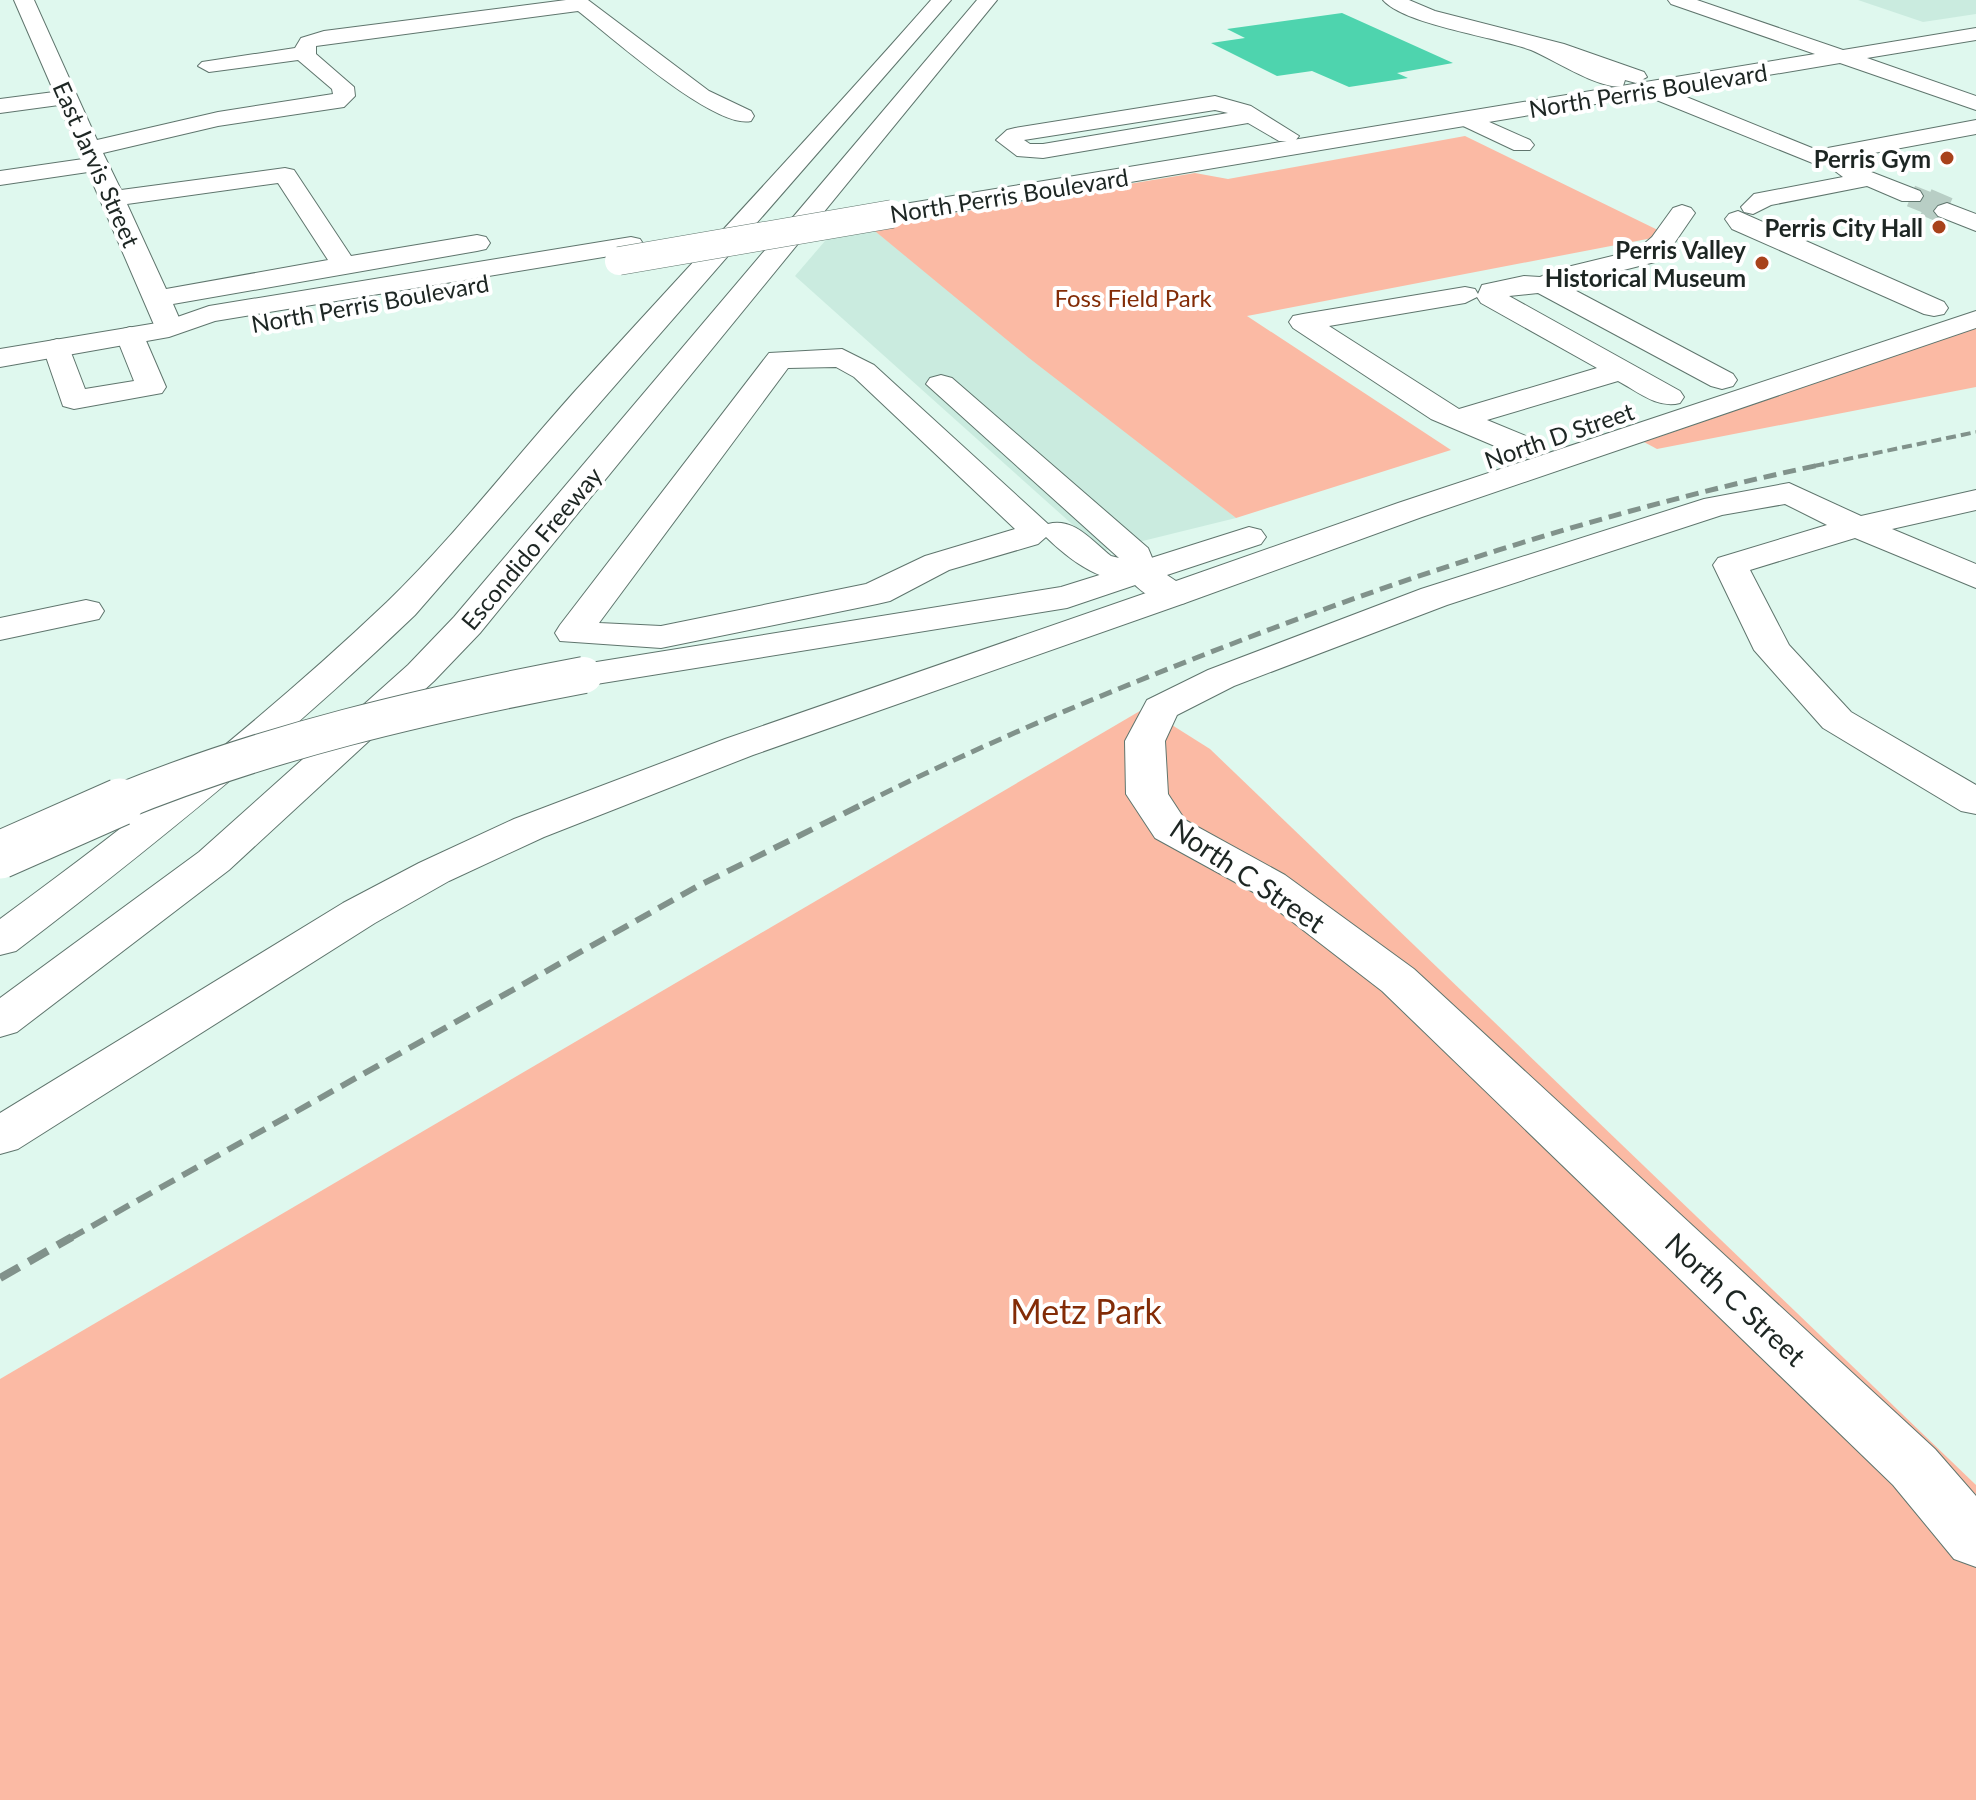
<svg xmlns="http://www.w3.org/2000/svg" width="1976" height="1800" font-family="Lato,sans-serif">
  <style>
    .built { fill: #caebdf }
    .green { fill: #fbbaa4 }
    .building { fill: #4ed4ae }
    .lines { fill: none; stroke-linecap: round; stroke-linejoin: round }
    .minor-tunnel-far1 { stroke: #b8cec5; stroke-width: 22; stroke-dasharray: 22 11; stroke-linecap: butt }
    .minor-tunnel { stroke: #b8cec5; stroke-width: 28; stroke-dasharray: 28 14; stroke-linecap: butt }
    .minor-casing { stroke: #5f756d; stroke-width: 2 }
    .major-casing { stroke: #5f756d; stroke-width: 2 }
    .highway-casing { stroke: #5f756d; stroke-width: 2 }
    .minor { fill: #fff; fill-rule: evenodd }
    .major { fill: #fff; fill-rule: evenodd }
    .highway { fill: #fff; fill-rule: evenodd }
    .rail-far3 { stroke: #81928b; stroke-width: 4; stroke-dasharray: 10 5; stroke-linecap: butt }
    .rail-far2 { stroke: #81928b; stroke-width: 5; stroke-dasharray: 13 7; stroke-linecap: butt }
    .rail-far1 { stroke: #81928b; stroke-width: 6; stroke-dasharray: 17 9; stroke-linecap: butt }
    .rail { stroke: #81928b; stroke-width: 8; stroke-dasharray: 22 11; stroke-linecap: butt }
    .major-bridge-casing { stroke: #5f756d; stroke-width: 29; stroke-linecap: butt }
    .highway-bridge-far1-casing { stroke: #5f756d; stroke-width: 38; stroke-linecap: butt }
    .highway-bridge-casing { stroke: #5f756d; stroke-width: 49; stroke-linecap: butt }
    .major-bridge { stroke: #fff; stroke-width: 28 }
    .highway-bridge-far1 { stroke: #fff; stroke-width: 36 }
    .highway-bridge { stroke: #fff; stroke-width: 47 }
    .poi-dot { fill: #a8421b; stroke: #fff; stroke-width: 3 }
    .labels { text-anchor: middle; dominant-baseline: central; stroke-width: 8; stroke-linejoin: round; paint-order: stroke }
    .far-street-label { font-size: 24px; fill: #1d2623; stroke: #fff }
    .far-poi-label { font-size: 24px; font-weight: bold; fill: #1d2623; stroke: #fff; text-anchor: end }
    .far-park-label { font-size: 24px; fill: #832c07; stroke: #fff }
    .street-label { font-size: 28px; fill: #1d2623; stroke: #fff }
    .near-park-label { font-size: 34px; fill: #832c07; stroke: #fff }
  </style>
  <rect width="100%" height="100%" fill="#dff8ee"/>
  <g class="built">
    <path d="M1858,0H1976V14L1923,22Z"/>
    <path d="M870,227L1236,518L1102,551L795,276L831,234Z"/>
  </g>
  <g class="green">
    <path d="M1465,136L1668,235L1247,316L1451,450L1236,518L1029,358L870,227L1195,173L1228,179Z"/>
    <path d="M1976,328V387L1657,449L1644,442Z"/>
    <path d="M1145,708L1210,749L1976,1485V1800H0V1379Z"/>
  </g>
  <path class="building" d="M1342,13L1453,63L1397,73L1408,78L1349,87L1312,71L1277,76L1211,43L1245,38L1227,29Z"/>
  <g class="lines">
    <path class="minor-tunnel-far1" d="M1911,196L1931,204"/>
    <path class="minor-tunnel" d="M1926,202L1947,211"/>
    <defs>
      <g id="minor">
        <path d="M14,0H34L97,140L218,112L333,94L332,89L298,60L209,72L198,66L202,62L295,48L301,38L324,31L566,0H588L709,91L751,111L754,116L751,121C715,130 609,35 578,11L316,46V54L354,87L355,96L344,107L218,126L103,153L121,190L285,168L294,170L351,256L477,235L486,237L490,243L486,249L477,251L173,304L183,327L179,333L169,335L159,333L155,327L88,172L0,185V171L83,159L59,105L0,113V99L54,92ZM278,183L328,260L166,289L127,204Z"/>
        <path d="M1383,0H1409L1435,11L1564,44L1644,72L1647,77L1636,83L1625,80L1623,86C1601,91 1553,59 1531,50C1496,37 1405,25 1383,0Z"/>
        <path d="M1652,83L1817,150L1976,120V134L1815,164L1644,95L1641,90Z"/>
        <path d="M1215,96L1251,106L1299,136L1295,141H1279L1248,123L1043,158L1017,156L996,140L1007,130L1015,128ZM1215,110L1228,113L1043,144H1030L1024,140Z"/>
        <path d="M1469,113L1530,140L1534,145L1530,150H1514L1461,125L1458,120L1461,115Z"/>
        <path d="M1843,161L1920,191L1923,196L1920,201H1902L1867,186L1771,205L1753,214L1744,212L1741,207L1754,194L1843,177L1831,168L1835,163Z"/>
        <path d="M1947,203L1976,214V231L1938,216L1934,211L1938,206Z"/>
        <path d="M1682,205L1691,208L1695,213L1671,248L1655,262L1565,285L1733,374L1737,380L1733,386L1722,389L1711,386L1538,293L1509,296L1680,391L1684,397L1680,403C1657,409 1637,391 1618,381L1487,420L1538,441L1543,448L1538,455L1527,457L1516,455L1431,419L1293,328L1289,322L1293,316L1303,314L1465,287L1475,289L1478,294L1482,285L1524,276L1540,277L1559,269L1637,250L1652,237L1673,208ZM1477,297L1481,303L1597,368L1459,409L1329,326L1465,303Z"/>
        <path d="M1738,211L1944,302L1948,308L1944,314L1934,316L1924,314L1732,229L1725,219L1729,214Z"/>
        <path d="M130,327L140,330L144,336L166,387L162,393L74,409L63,406L43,348L47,342L57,339L67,342L85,389L134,381L116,336L120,330Z"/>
        <path d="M842,349L874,365L1048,524C1074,517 1092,541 1111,556L1119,558L926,384L930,378L941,375L952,378L1148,548L1158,572L1153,579C1110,590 1075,565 1046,537L1038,544L949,570L890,601L877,604L661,648L560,641L555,633L560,625L769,353ZM836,367L854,377L1015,529L925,556L866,584L661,626L599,623L788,368Z"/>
        <path d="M1789,483L1861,516L1976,490V510L1892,529L1976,564V588L1855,538L1750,570L1789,645L1851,712L1976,785V814L1961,811L1823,728L1754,650L1713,565L1718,558L1827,525L1785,504L1722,515L1447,605L1234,686L1177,715L1165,741L1168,794L1185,820L1285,875L1414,969L1935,1449L1976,1496V1567L1954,1559L1893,1485L1382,991L1255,893L1155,838L1126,794L1125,741L1147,700L1208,670L1421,589L1704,499Z"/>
        <path d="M86,600L99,603L104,611L99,619L0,640V618Z"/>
      </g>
      <g id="major">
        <path d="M1668,0H1697L1843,50L1976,28V40L1867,58L1976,96V110L1840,63L892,222L883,219L879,214L883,209L892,206L1815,54L1671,4Z"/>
        <path d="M631,237L640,239L644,245L640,251L215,321L169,337L0,367V349L163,322L209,306Z"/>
        <path d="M1976,311V328L1422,517L1185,603C1161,608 1137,591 1124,572L1129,565L1249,527L1261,530L1266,537L1261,544L1167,575L1176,581L1398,503Z"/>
      </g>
      <g id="highway">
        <path d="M931,0H951L415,615C289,736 155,845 16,951L0,955V919C135,820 266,717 387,602C455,536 513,460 576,390C694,260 815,132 931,0Z"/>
        <path d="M977,0H997L480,633L434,681L229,870L17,1032L0,1037V998L199,852L408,665L454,617Z"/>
        <path d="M1141,562L1153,565L1158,572L1153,579L1067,608L584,686L571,683L565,675L571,667L584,664L1061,587Z"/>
        <path d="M1172,584L1185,587L1190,595L1185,603L753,755L544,837L449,881L375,923L18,1149L0,1154V1113L343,903L419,863L514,819L725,739Z"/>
      </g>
    </defs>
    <use href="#minor" class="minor-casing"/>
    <use href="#major" class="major-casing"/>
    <use href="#highway" class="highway-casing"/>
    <use href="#minor" class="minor"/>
    <use href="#major" class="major"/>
    <use href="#highway" class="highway"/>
    <path class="rail-far3" d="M1814,466L1976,432"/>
    <path class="rail-far2" d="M863,804C982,744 1105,693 1229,645C1423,570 1620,507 1824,464"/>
    <path class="rail-far1" d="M69,1239L698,886L867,802"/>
    <path class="rail" d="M0,1278L72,1237"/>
    <defs>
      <path id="major-bridge" d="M619,261L892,214"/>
      <path id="highway-bridge-far1" d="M115,804C266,742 425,705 584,675"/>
      <path id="highway-bridge" d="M0,855L120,802"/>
    </defs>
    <use href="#major-bridge" class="major-bridge-casing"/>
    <use href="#highway-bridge-far1" class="highway-bridge-far1-casing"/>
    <use href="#highway-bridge" class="highway-bridge-casing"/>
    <use href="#major-bridge" class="major-bridge"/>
    <use href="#highway-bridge-far1" class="highway-bridge-far1"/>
    <use href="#highway-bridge" class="highway-bridge"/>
  </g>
  <g class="poi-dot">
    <circle cx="1947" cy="158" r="8"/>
    <circle cx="1939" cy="227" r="8"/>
    <circle cx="1762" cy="263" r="8"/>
  </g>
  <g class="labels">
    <g class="far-street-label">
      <text transform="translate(1648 90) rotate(-9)">North Perris Boulevard</text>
      <text transform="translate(97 164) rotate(66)">East Jarvis Street</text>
      <text transform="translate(1009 195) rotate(-9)">North Perris Boulevard</text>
      <text transform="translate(370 303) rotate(-10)">North Perris Boulevard</text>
      <text transform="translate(1559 435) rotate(-19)">North D Street</text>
      <text transform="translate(531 548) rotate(-50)">Escondido Freeway</text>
    </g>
    <g class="far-poi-label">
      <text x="1931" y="158">Perris Gym</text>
      <text x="1923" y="227">Perris City Hall</text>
      <text x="1746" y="249">Perris Valley<tspan x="1746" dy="28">Historical Museum</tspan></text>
    </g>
    <g class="far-park-label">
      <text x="1133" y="297">Foss Field Park</text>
    </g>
    <g class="street-label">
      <text transform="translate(1248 875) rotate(34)">North C Street</text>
      <text transform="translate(1736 1299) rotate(43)">North C Street</text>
    </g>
    <g class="near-park-label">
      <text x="1086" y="1310">Metz Park</text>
    </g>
  </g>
</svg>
